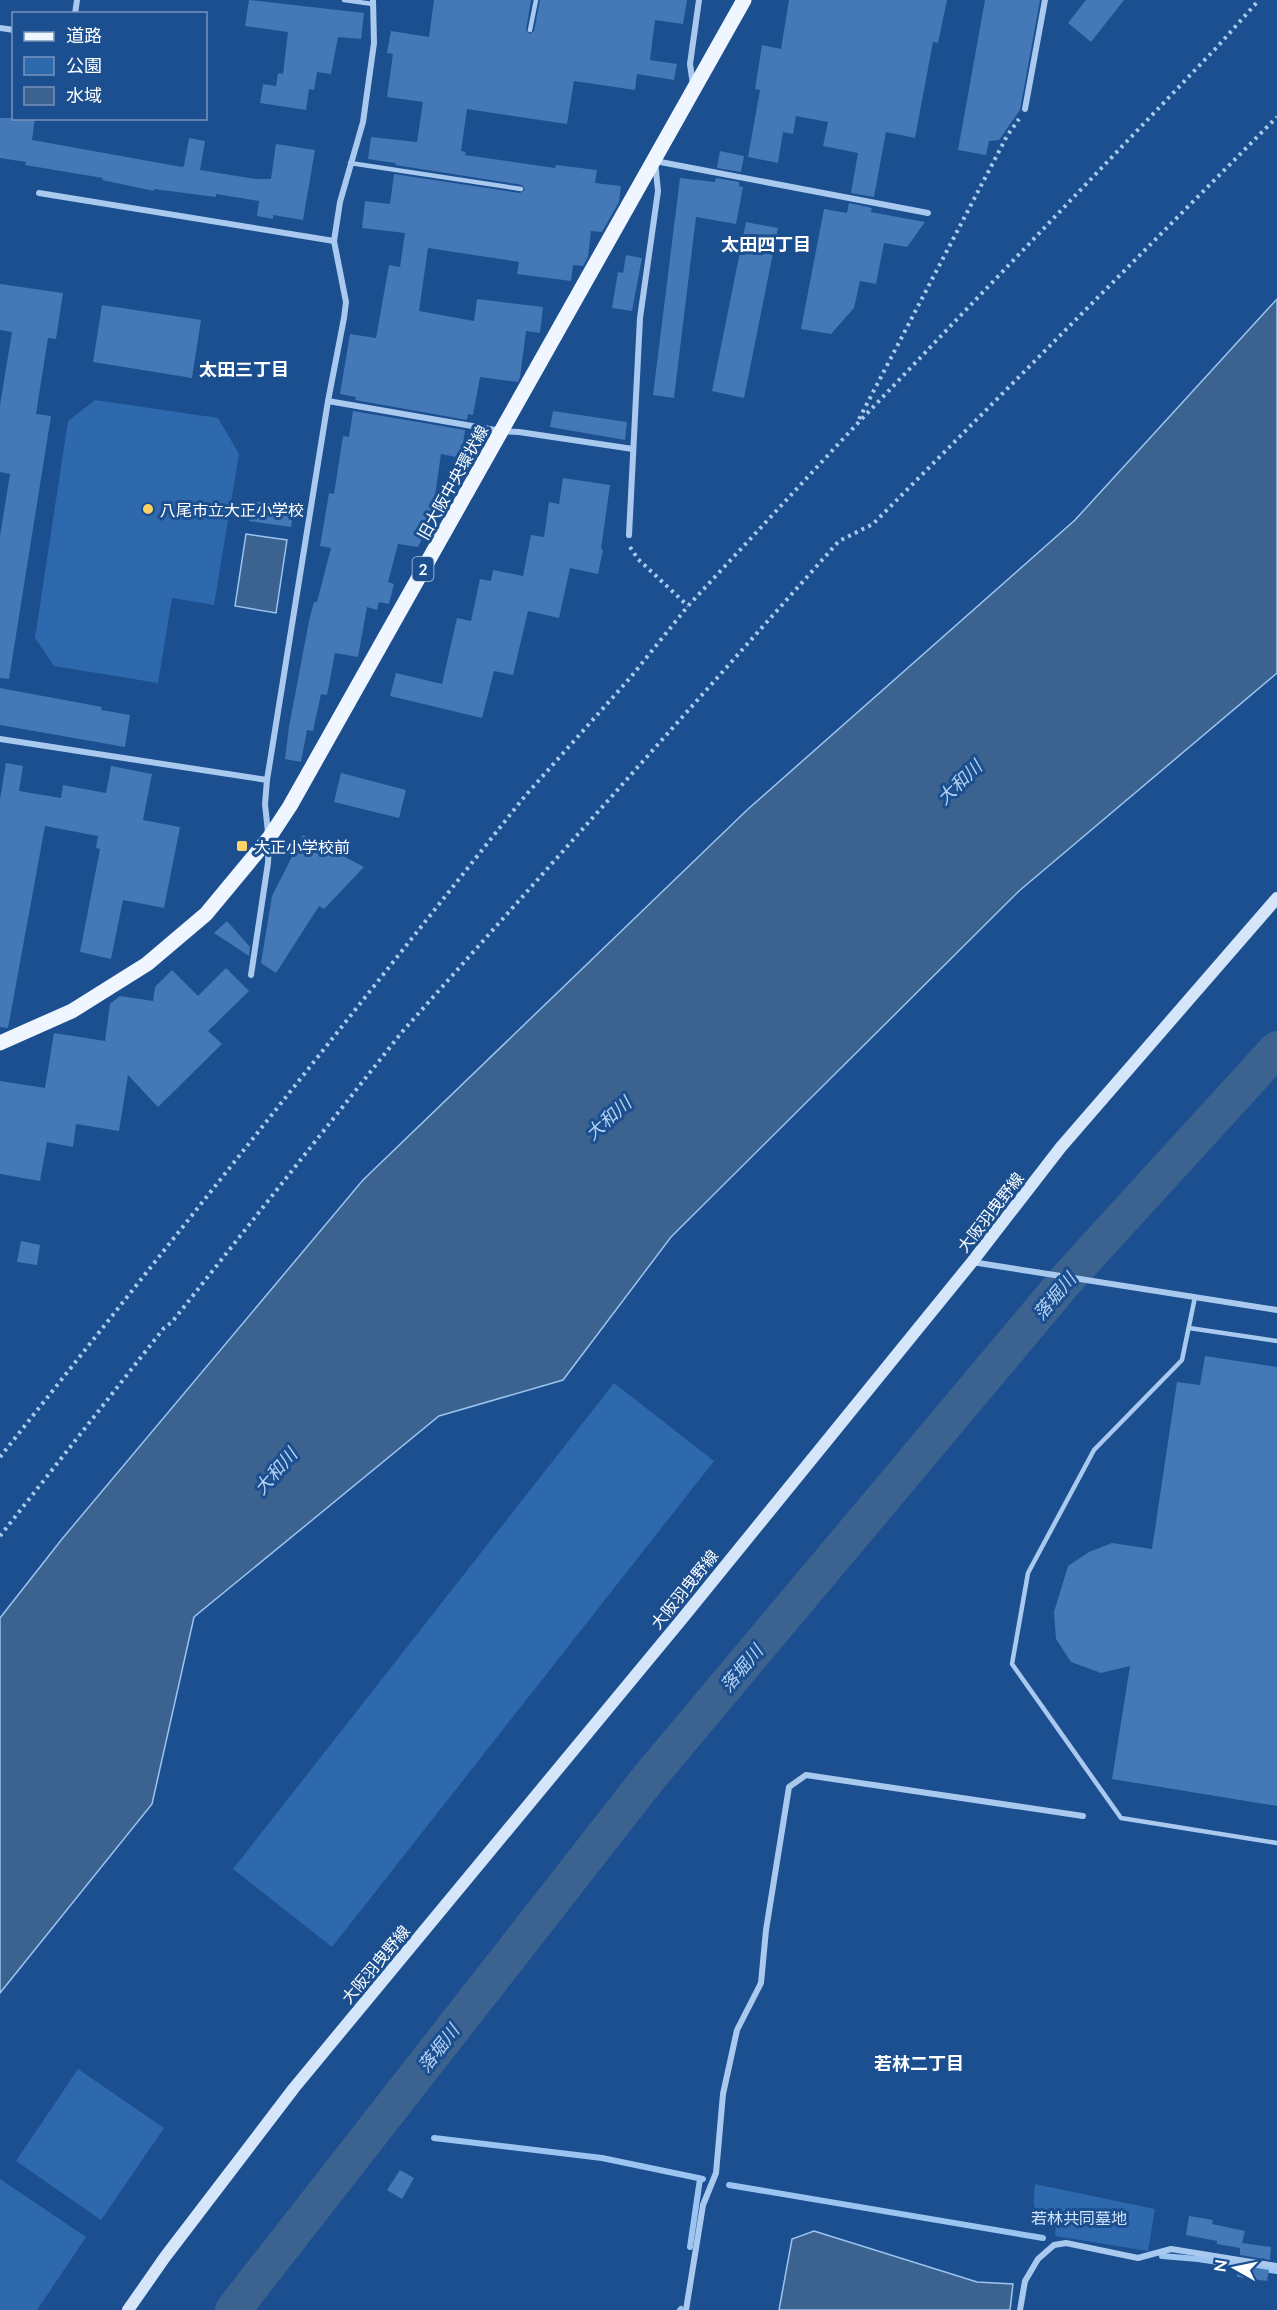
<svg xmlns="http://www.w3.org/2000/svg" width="1277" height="2310" font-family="Lato,'Noto Sans JP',sans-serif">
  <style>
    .green { fill: #2e69ad }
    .water { fill: #3c6290; stroke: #9cc4f0; stroke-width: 1.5 }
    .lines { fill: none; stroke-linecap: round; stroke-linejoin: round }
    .stream { stroke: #9cc4f0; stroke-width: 6 }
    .river { stroke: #3c6290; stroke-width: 36 }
    .building { fill: #4478b7 }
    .path { stroke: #a9c9ee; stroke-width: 4; stroke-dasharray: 3 4.5; stroke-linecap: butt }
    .lane { stroke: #a9c9ee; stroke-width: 4.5 }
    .street { stroke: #a9c9ee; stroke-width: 6 }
    .secondary { stroke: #d6e6fa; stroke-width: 12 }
    .primary { stroke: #f0f6ff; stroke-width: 15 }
    .poi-dot { fill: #ffd166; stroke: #1b4f8f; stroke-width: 2 }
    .labels { text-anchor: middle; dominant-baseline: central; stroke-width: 6; stroke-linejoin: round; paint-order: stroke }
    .shield { fill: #1b4f8f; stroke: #bbcadd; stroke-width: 1.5 }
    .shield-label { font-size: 15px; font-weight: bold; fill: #fff }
    .street-label { font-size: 16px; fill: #fff; stroke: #1b4f8f }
    .poi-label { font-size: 16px; fill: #fff; stroke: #1b4f8f; text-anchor: start }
    .park-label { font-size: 16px; fill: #cfe3fa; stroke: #1b4f8f }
    .neighbourhood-label { font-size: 18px; font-weight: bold; fill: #fff; stroke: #1b4f8f }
    .water-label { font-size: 18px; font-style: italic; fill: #b5d3f5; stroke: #1b4f8f }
  </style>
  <rect width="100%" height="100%" fill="#1b4f8f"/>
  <g class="green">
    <path d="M95,400L218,418L239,454L214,605L172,598L158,683L54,666L35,638L68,421Z"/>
    <path d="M614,1383L714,1461L332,1947L233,1869Z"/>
    <path d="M78,2069L164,2128L101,2220L16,2161Z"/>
    <path d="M0,2179L86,2237L37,2310H0Z"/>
    <path d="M1035,2184L1155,2209L1148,2251L1055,2236L1056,2225C1033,2218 1032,2207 1035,2184Z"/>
  </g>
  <g class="water">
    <path d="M1277,299V673L1019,891L671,1237L563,1380L439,1416L194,1617L152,1804L0,1993V1618L62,1539L363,1180L747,810L1075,520Z"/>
    <path d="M246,534L287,540L276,613L235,606Z"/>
    <path d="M814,2231L977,2282L1013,2284L1010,2310H779L792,2239Z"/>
  </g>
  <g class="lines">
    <g class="stream">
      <path d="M434,2138L602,2158L703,2179"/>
      <path d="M729,2185L1043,2238"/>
      <path d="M690,2247L700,2179"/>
      <path d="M1162,2256L1198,2259L1277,2271"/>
      <path d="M680,2310L681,2309"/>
    </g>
    <path class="river" d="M233,2310L651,1775L1067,1279L1277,1049"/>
  </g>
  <g class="building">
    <path d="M249,0L364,13L361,39L338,37L331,74L317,72L314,90L309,89L306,110L260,103L263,84L276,86L278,73L283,74L288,32L245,26Z"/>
    <path d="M434,0H531L526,30L530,34L534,31L540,0H687L683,24L655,20L650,60L677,64L674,80L637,74L635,90L574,81L567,124L467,109L461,151L466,152L465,155L555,168L556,165L597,170L595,183L621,186L619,202L602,232L591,231L588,257L583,266L573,265L571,281L517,274L519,262L428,248L419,311L474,321L477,299L543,307L540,333L526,331L520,377L518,382L480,377L473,415L468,414L467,420L355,400L356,397L340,394L350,334L376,338L389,265L400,267L405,233L362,228L365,201L390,204L394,174L520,193L525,190L522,185L395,165L396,163L388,162L368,159L371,137L417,142L423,102L387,97L393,54L387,53L391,31L429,37Z"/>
    <path d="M789,0H947L938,43L933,42L915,138L886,132L874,197L851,193L858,153L823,146L828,122L796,116L793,134L783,132L778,163L748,157L760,90L755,89L762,45L781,49Z"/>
    <path d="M985,0H1040L1020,110L999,140L989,141L986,155L958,150Z"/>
    <path d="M1086,0H1124L1091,42L1068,23Z"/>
    <path d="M0,118H35L32,140L182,167L184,166L189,138L205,141L200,170L255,179H271L276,144L315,150L303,220L273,215V219L257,216L259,201L216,194V197L154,189V191L102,180L103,178L25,165L26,162L0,158Z"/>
    <path d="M720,151L744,156L741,172L717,168Z"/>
    <path d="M680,178L715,182L716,178L739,182V186L743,187L736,224L696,217L674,398L653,395Z"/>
    <path d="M849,203L872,208L871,212L925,222L907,247L884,243L876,284L860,281L854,308L831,334L801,329L824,209L847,213Z"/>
    <path d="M746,222L778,228L744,398L712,391Z"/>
    <path d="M626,255L642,258L632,311L612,308L618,272L623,273Z"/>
    <path d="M0,284L63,293L56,339L48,338L36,414L51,416L9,679L0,678V536L10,474L0,472V405L12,332L0,330Z"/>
    <path d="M102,305L201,320L192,378L93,362Z"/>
    <path d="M353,411L465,430L461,458L441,454L432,516L418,547L398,544L388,582L394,584L389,604L379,602L377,610L367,607L358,657L335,653L327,695L321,694L313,731L307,730L301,762L285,759L289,727L309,621L314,602H317L331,548L320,546L329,493L334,494L343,436L349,437Z"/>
    <path d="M553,411L627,422L625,440L550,427Z"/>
    <path d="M563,478L610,485L601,549L603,550L598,574L570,568L559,618L528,611L513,675L494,671L482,718L390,696L396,673L442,684L457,618L471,621L480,579L491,581L493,570L523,576L531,535L544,537L549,502L559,504Z"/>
    <path d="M252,501L294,507L291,527L249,521Z"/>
    <path d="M0,688L102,707L101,710L130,715L125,747L0,725Z"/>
    <path d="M6,763L23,766L19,791L61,798L63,785L106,793L111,766L152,774L143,820L180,827L164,908L123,900L111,959L80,952L100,849L96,848L98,836L45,826L8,1028L0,1027V799Z"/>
    <path d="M341,773L406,790L399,818L334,802Z"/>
    <path d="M303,835L364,867L324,909L319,906L276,973L261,963L272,896Z"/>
    <path d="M227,921L250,947L249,956L214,933Z"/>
    <path d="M226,968L249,991L208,1031L222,1044L158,1107L128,1075L119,1131L76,1124L73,1147L47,1142L40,1181L0,1174V1081L45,1088L54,1033L105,1041L110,1004L120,996L153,1001L155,987L172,970L198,996Z"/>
    <path d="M21,1241L40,1245L37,1265L17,1262Z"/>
    <path d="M1205,1356L1277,1367V1806L1112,1779L1130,1666L1101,1673L1071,1662L1056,1639L1054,1612L1068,1566L1089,1552L1112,1543L1152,1549L1177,1382L1200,1385Z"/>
    <path d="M400,2170L414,2178L402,2199L387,2190Z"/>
    <path d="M1189,2216L1213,2220L1212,2224L1245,2231L1242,2243L1271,2247L1270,2260L1240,2255V2248L1217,2244V2241L1186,2235Z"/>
    <path d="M1238,2265L1269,2270L1267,2281L1237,2277Z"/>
  </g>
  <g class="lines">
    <g class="path">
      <path d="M859,419L1007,136L1019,119"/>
      <path d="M630,547L638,559L688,606"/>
      <path d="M0,1457L525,796L630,678L688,606L856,425L1218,46L1259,0"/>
      <path d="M0,1536L164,1328L172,1322L402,1032L839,541L873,524L1277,117"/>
    </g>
    <g class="lane">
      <path d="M344,0L373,4"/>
      <path d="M530,30L536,0"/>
      <path d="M350,163L521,189"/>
      <path d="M1195,1297L1182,1360L1094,1450L1028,1573L1012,1664L1121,1818L1277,1843"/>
      <path d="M1189,1328L1277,1341"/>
    </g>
    <g class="street">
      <path d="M75,14L77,0"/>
      <path d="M0,28L14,30"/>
      <path d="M693,85L690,64L699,0"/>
      <path d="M1025,109L1045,0"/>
      <path d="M39,193L334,241"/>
      <path d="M328,401L501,431L519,432L633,449"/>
      <path d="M629,535L640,318L658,191L655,161L928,213"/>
      <path d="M0,739L267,780"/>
      <path d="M268,833L265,804L267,780L328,401L344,318L346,302L334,241L340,202L363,122L374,43L373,0"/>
      <path d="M251,975L268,863L269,843"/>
      <path d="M972,1262L1277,1310"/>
      <path d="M686,2310L703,2205L716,2173L723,2094L737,2030L761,1983L766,1930L789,1787L806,1775L1083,1816"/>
      <path d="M1020,2310L1025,2281L1038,2259L1054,2245L1066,2243L1138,2258L1171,2249L1277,2266"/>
    </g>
    <path class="secondary" d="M128,2310L165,2257L294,2088L682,1619L972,1262L1061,1147L1277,898"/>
    <path class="primary" d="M0,1043L72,1011L147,964L206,914L269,838L290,806L744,0"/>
  </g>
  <g class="poi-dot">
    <circle cx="148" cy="509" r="6"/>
    <rect x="236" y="840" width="12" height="12" rx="3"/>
  </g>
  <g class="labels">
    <rect class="shield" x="412.5" y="557" width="21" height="24" rx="4.5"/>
    <g class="shield-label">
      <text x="423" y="569">2</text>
    </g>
    <g class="street-label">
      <text transform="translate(452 482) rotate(-61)">旧大阪中央環状線</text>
      <text transform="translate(990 1212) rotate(-52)">大阪羽曳野線</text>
      <text transform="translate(684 1589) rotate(-51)">大阪羽曳野線</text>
      <text transform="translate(375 1964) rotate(-50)">大阪羽曳野線</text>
    </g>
    <g class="poi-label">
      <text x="160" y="509">八尾市立大正小学校</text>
      <text x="254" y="846">大正小学校前</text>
    </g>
    <g class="park-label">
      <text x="1079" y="2217">若林共同墓地</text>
    </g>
    <g class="neighbourhood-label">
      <text x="766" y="244">太田四丁目</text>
      <text x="244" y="369">太田三丁目</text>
      <text x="919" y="2063">若林二丁目</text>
    </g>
    <g class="water-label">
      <text transform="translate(959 782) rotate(-44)">大和川</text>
      <text transform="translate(608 1118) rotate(-42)">大和川</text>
      <text transform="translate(1054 1296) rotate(-50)">落堀川</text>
      <text transform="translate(275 1471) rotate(-49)">大和川</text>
      <text transform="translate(741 1668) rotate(-50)">落堀川</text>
      <text transform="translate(438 2048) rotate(-52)">落堀川</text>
    </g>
  </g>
  <rect x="12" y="12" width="195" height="108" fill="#1b4f8f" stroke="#7695bc" stroke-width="1.5"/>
  <rect x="24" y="32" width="30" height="9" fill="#f0f6ff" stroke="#7695bc" stroke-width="1.5"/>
  <text x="66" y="42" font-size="18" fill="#ffffff">道路</text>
  <rect x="24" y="57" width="30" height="18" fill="#2e69ad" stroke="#7695bc" stroke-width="1.5"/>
  <text x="66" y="72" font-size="18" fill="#ffffff">公園</text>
  <rect x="24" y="87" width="30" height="18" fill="#3c6290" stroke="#7695bc" stroke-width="1.5"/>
  <text x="66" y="102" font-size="18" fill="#ffffff">水域</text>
  <g transform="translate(1235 2268) rotate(279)" stroke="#1b4f8f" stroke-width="4.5" paint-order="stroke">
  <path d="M0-4.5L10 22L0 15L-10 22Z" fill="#ffffff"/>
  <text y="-9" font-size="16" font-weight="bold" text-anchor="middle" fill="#ffffff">N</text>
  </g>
</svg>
